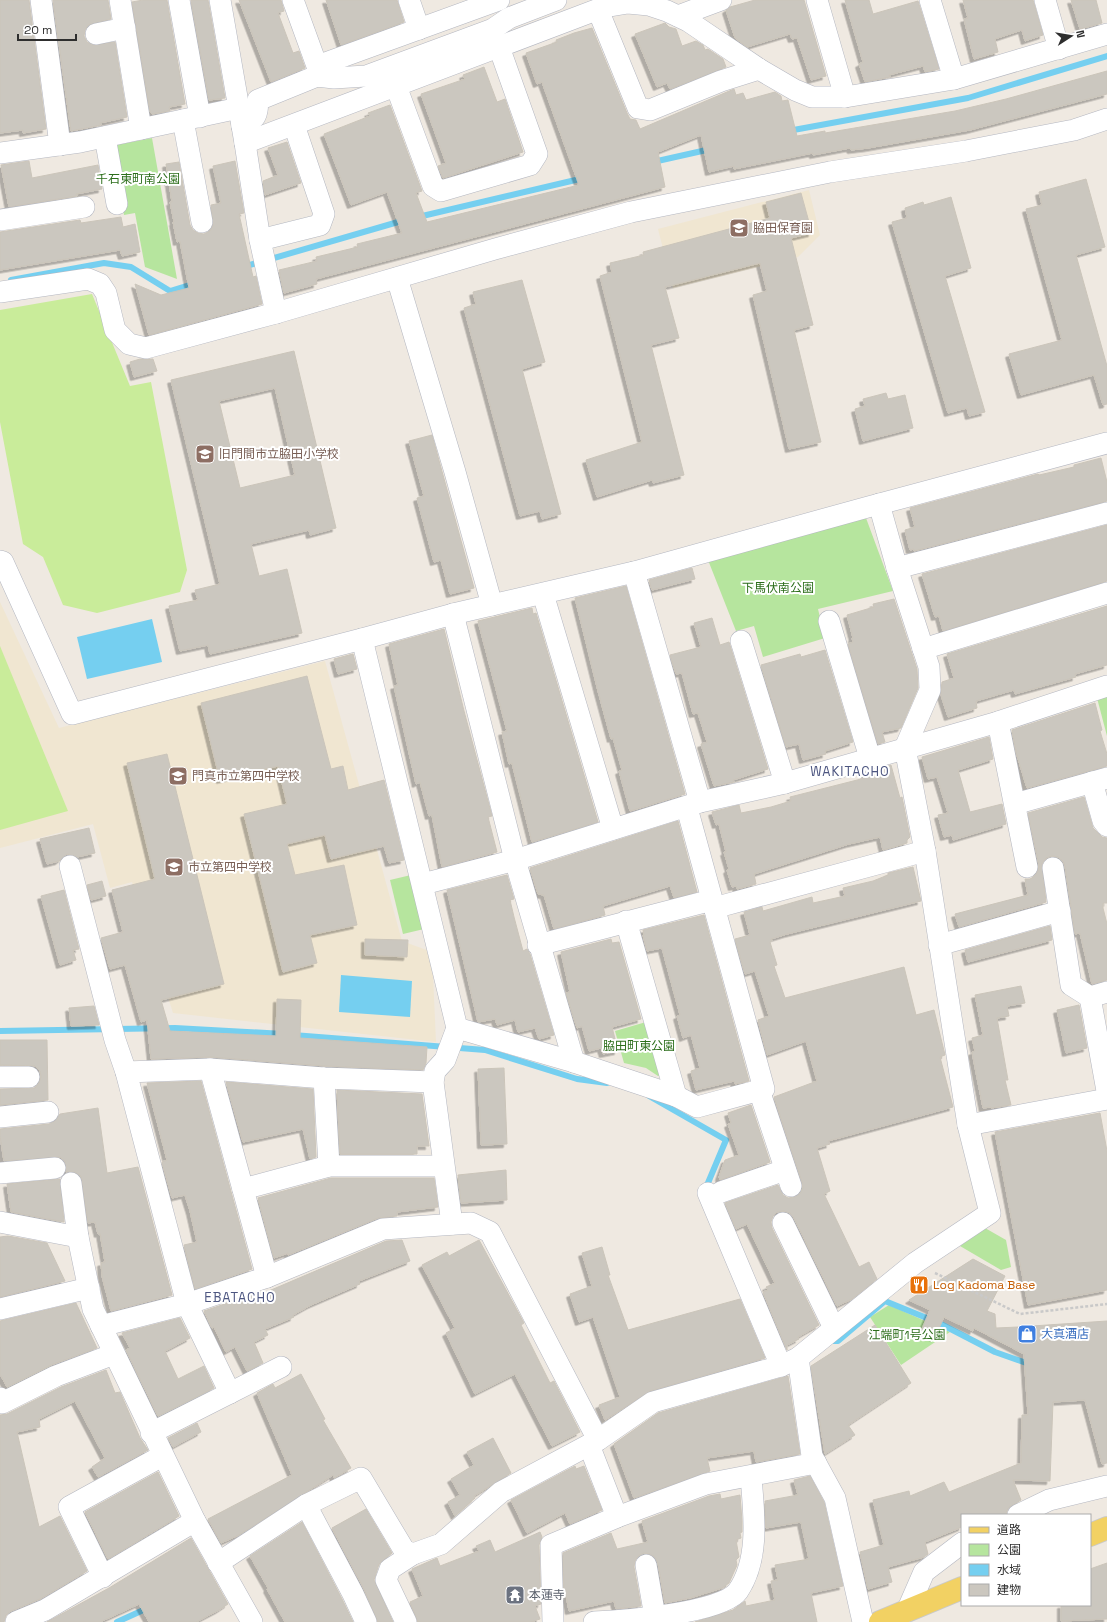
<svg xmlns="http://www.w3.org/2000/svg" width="1107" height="1622" font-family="'Space Grotesk','Noto Sans JP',sans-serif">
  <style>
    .education { fill: #f0e6d1 }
    .park { fill: #b6e59e }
    .pitch { fill: #c9ec9a }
    .water { fill: #75cff0 }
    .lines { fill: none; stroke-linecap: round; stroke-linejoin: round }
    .stream { stroke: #75cff0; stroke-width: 6 }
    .building { fill: #cbc7bf; stroke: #cbc5ba; fill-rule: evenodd; filter: url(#shadow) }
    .minor-casing { stroke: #b4b7c1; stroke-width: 22 }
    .major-casing { stroke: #c9c9c9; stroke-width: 24 }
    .path { stroke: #c9c9c9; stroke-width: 2.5; stroke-dasharray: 3 2; stroke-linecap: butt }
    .minor { stroke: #fff; stroke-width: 21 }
    .major { stroke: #f2d163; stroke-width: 22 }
    .labels { text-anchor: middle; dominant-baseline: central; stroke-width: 4; stroke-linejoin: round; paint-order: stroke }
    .park-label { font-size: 12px; fill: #2c6e1b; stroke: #fff }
    .education-label { font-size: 12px; fill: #785e54; stroke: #fff; text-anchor: start }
    .food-label { font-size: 12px; fill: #c56008; stroke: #fff; text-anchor: start }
    .shop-label { font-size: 12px; fill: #366cbe; stroke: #fff; text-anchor: start }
    .worship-label { font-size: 12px; fill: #5b616d; stroke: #fff; text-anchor: start }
    .neighbourhood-label { font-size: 13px; letter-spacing: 1px; fill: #4d5680; stroke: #fff }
  </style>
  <defs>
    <filter id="shadow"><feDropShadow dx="-3.5" dy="3.5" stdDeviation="0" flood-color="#0004"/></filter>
  </defs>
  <rect width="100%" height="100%" fill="#efe9e1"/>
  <g class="education">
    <path d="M809,190L820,235L798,257L673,288L658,229Z"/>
    <path d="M0,602L59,728L325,661L402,941L432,952L436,1042L173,1013L132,882L110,888L93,824L0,848Z"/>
  </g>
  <g class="park">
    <path d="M152,138L177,279L145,267L135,213L124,215L111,146Z"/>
    <path d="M866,518L893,591L818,609L825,638L763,657L754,626L736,631L708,560Z"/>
    <path d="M1107,696V736L1097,698Z"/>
    <path d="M411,875L424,929L403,934L390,880Z"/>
    <path d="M653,1020L667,1073L658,1076L646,1068L624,1063L615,1031Z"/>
    <path d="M985,1228L1006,1240L1011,1267L1001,1270L960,1246Z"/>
    <path d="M889,1305L950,1332L901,1365L870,1317Z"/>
  </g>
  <g class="pitch">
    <path d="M92,294L130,386L151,382L187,570L180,592L97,613L63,605L43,557L23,544L0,422V310Z"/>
    <path d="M0,646L68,811L0,830Z"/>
  </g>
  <g class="water">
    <path d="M152,619L162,662L87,679L77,637Z"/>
    <path d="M341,975L412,981L410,1017L339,1012Z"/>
  </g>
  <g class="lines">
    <g class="stream">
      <path d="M788,131L968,98L1107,56"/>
      <path d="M653,162L711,149"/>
      <path d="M418,217L584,178"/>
      <path d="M243,267L405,220"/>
      <path d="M11,280L104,263L131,267L170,291L196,283"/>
      <path d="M0,1031L175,1028L284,1034"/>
      <path d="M293,1035L485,1050L577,1079L607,1083"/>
      <path d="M649,1096L726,1140L705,1190"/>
      <path d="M828,1341H838L885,1301L939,1323L995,1352L1032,1365"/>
      <path d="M117,1622L150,1607"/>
    </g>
  </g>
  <g class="building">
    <path d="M0,0H29L46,129L23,133V130L0,133Z"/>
    <path d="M53,0H108L111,19L88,25L85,30L84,36L87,42L93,45L115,42L127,117L100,123L101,125L71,131Z"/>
    <path d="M143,0H167L185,104L169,107L170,111L152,114L150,112L132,2Z"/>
    <path d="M191,0H208L225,98L209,100Z"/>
    <path d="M239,0H281L284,11L278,13L293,53L299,51L305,68L271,82Z"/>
    <path d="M326,0H397L404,22L341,45Z"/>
    <path d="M755,0H804L826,76L811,80L797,38L792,39L790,34L747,47L735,38L726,10L730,7Z"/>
    <path d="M845,0H869L873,14L918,1L939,69L925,72L923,66L889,75L890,77L865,82L859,64L863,62Z"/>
    <path d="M963,0H1033L1043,35L1025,41L1022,30L995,39L998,52L974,59L964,19L968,18Z"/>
    <path d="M1071,0H1096L1102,23L1080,29Z"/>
    <path d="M665,23L669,27L676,29L682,46L696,41L703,45L705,50L708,49L723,59L726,67L670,89L667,83L657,87L635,34Z"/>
    <path d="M592,28L627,113L630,119L636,120L640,129L734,89L736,95L743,93L746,100L775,92L781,96L782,101L788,100L797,136L825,131V133L955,111L1006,99L1107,71V94L970,130L868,148L851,150L850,148L813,155V153L734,169V166L709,172L701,135L658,152L665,187L316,279L317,284L284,293L279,270L317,261L316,257L358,247L357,244L402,233L387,192L351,205L324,134L370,116L368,113L390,105L422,191L416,193L427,222L579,185L542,82L537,84L526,53L557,42L556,40L574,33Z"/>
    <path d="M484,67L497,102L505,99L523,152L443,178L438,166L446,163L421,94L465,79L463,75Z"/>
    <path d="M287,142L301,183L265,195L263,181L278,175L268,148Z"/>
    <path d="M29,161L32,178L98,165L102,189L76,194L77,196L9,207L1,165Z"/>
    <path d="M235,161L244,213L239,214L253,277L256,276L262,304L149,335L135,284L161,295L189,288L180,241L177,242L173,222H174L170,202H172L166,164L179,162L190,225L193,230L198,233L204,234L210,231L213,226L211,205L221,203L213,166Z"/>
    <path d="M1086,179L1105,247L1076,255L1107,366V404L1103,405L1094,375L1021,395L1009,354L1062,340L1026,209L1042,205L1039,192Z"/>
    <path d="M801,193L812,233L791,238L813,325L794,330L821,442L789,449L753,295L767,291L760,263L665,287L679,338L651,345L684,475L653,483L652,480L597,497L586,460L642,442L600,276L612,272L610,263L644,255L643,252L770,218L766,202Z"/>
    <path d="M951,197L971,268L945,276L985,412L969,416L967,408L948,413L892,222L907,218L905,208L923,202L924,205Z"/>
    <path d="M121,217L123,227L135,224L140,252L122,256L120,250L0,270V232L80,220L81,223Z"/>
    <path d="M522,280L545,362L522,369L561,514L542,519L540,511L520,516L464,308L476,304L473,292Z"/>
    <path d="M294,351L336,528L310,535L309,530L251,544L259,576L287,569L302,633L210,654L208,645L180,651L169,606L198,600L195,590L220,584L171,380ZM275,388L295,475L240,488L219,401Z"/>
    <path d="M140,359H153L157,371L134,377L130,362Z"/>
    <path d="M886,393L888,399L905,395L913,428L863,441L855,409L865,406L863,399Z"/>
    <path d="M432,435L474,588L450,594L441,560L434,562L417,498L424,496L409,441Z"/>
    <path d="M1101,458L1107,482V501L914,551V549L910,550L905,530L915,527L910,508L1038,474L1039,475L1074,467V465Z"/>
    <path d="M1107,525V581L943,631L939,616L935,617L922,574Z"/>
    <path d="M692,568L695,579L652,590L649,580Z"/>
    <path d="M626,586L685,794L630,811L619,771L622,770L613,738L611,739L598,691L575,598Z"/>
    <path d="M894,599L917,669L918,688L901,728L882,732L885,742L878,744L848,644L853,642L852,638H853L847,615L874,607L873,604Z"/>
    <path d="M1107,606V665L1075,674L1076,677L1015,694L1014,690L976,701L977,708L948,717L941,695L942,682L954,678L947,654Z"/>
    <path d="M532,608L533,614L536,613L598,822L532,842L512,763L509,764L502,732L507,731L478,621Z"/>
    <path d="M712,618L720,645L729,642L768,769L733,780L734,782L714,786L701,744L707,742L698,713L693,714L682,673L676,674L670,655L701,647L694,623Z"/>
    <path d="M444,629L464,711L492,816L488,817L497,852L442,867L432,815L429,816L420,782L416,784L394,686L398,685L389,644Z"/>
    <path d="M825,650L853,742L825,751L826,754L803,760L799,744L786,747L761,665L800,654L801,657Z"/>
    <path d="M353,654L357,669L338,674L334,659Z"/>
    <path d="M307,676L331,769L343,766L348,790L384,780L404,860L389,863L384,846L331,859L325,835L287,844L295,875L344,865L357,925L310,935L317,963L283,972L244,814L287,804L278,766L220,780L201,703Z"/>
    <path d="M1095,703L1102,730L1100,731L1107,754V766L1027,788L1016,752L1012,730Z"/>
    <path d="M989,737L993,759L958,770L970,812L1002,804L1006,824L953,840L952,835L944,837L938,815L948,813L937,777L928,779L922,757Z"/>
    <path d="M167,754L224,984L161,1000L170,1031L276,1036L277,999L301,1000L300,1038L427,1047L426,1063L423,1070L325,1066L211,1057L151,1059L147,1020L141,1022L125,965L110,969L101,938L123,932L112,890L155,879L127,763Z"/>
    <path d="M891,765L900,798L902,797L910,837L907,840V843L883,850L880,837L849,844L754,874L756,884L737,889L736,886L732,887L727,870L729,869L724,852H726L719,824L716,825L712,812L739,805L741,813L771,807L791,801L790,797L865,778L864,773Z"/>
    <path d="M1084,797L1093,828L1102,837L1107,838V903H1103V908L1107,924V980L1092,984L1080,933L1075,934L1065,866L1063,861L1058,857L1052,856L1046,858L1042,864L1046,902L959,927L955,914L1028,895L1025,879H1030L1035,876L1038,871L1039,865L1028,813Z"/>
    <path d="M678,821L697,892L674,898L670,886L603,906L605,915L554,929L544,895L538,894L530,868Z"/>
    <path d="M89,828L95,853L77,857L67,854L59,861L47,864L40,839Z"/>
    <path d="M913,867L921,901L787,934L771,939L772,941L770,942L777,965L774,966L785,998L904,967L916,1015L934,1010L945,1055L940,1057L953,1107L828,1141L830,1144L817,1148L830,1191L824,1194L859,1267L869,1262L877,1279L852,1299L837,1306L794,1218L790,1213L784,1211L777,1212L773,1216L771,1222L772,1228L819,1325L798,1337L799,1339L787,1345V1350L763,1292L768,1290L766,1287L775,1283L747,1224L736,1229L725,1203L778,1185L783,1195L788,1198L794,1197L800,1194L803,1188L802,1182L774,1097L817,1081L806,1041L767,1055L758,1020L769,1016L755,971L745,974L735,939L750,935L744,912L762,907L763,911L812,897L813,903L845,896L843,888L873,881L888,875V873Z"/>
    <path d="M507,875L514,899L510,900L514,917L523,951L527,949L530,954L554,1035L539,1039L535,1028L518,1032L515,1020L497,1025L495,1019L478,1022L447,890Z"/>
    <path d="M102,881L106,896L91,900L87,885Z"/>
    <path d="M64,890L79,949L73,950L76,960L60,965L41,896Z"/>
    <path d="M704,915L749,1081L735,1084L734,1081L696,1090L691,1071L700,1068L691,1035L683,1038L677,1016L680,1015L662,948L647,951L643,935H644L643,930Z"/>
    <path d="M1050,926L1052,940L968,962L965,950Z"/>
    <path d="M365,939L408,940L407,957L365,955Z"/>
    <path d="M611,939L612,943L619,942L641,1019L612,1027L618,1051L603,1054L601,1048L589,1051L582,1026L577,1028L566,993L570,992L561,952Z"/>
    <path d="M1021,986L1025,1003L1007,1006L1009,1016L997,1018L1008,1080H1005L1011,1105L991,1108V1107L983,1108L972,1052L975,1051L972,1038L983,1035L975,995Z"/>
    <path d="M1079,1005L1087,1048L1066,1053L1057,1010Z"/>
    <path d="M94,1006L99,1025L71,1026L69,1008Z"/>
    <path d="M0,1040H47L48,1100L0,1105V1089L35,1088L39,1083L41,1077L40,1071L35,1066L0,1065Z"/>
    <path d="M504,1068L507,1144L481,1145L478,1069Z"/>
    <path d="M201,1081L252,1269L195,1289L184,1245L197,1242L190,1211L185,1195L172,1198L162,1162L167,1160L147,1083Z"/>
    <path d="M226,1082L313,1089L316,1157L310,1159L303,1129L243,1142Z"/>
    <path d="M337,1090L422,1094L429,1146H417V1154H340Z"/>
    <path d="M751,1105L770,1162L720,1180L719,1177L725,1160L739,1155L728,1124L731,1123L728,1113Z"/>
    <path d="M98,1108L107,1173L138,1167L172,1295L111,1311L102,1276L101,1263L105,1262L100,1233L98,1234L95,1222L88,1223L81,1176L75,1172H66L65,1161L60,1157L4,1161L0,1136V1129L49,1124L55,1121L60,1114Z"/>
    <path d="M1100,1113L1107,1151V1290L1028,1305L995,1132Z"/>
    <path d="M506,1170L507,1200L461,1203L458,1175Z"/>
    <path d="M331,1178H434L438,1207L397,1212V1216L378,1218L288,1255V1253L274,1258L258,1198Z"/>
    <path d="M60,1179L64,1222L11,1212L7,1184Z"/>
    <path d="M8,1236L47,1243L65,1281L0,1297V1237Z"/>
    <path d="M402,1240L410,1261L359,1281L360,1284L311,1305L293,1315L294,1317L265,1329L268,1335L254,1342L263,1363L247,1371L235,1347L226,1352L214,1327L212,1328L204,1311L263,1291L264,1293L386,1241Z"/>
    <path d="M479,1240L524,1323L521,1325L550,1383L554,1381L580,1432L552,1446L515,1374L475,1394L446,1333L455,1328L422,1265L447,1252L449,1256Z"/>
    <path d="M602,1247L610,1275H608L628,1330L740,1299L765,1358L650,1391L605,1420L599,1405L620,1397L593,1317L579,1322L570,1294L592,1286L582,1253Z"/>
    <path d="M973,1259L1005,1276L987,1311L995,1314L996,1328L1018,1327L1034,1335L1032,1326L1107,1321V1463L1102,1464L1085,1400L1053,1402L1050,1481L1013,1480L1021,1500L1008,1508L1006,1515H962V1527L925,1542L928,1554L924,1557L888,1567L892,1582L868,1589L860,1552L884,1545L873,1500L909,1491L910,1496L944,1482L949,1492L1021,1463L1022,1415H1028L1024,1354L974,1328L973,1331L944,1317L935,1338L921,1331L930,1310L909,1300Z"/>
    <path d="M76,1303L97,1348L51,1365L7,1387L0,1374V1321Z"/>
    <path d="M180,1318L190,1338L165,1351L178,1379L204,1366L214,1388L158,1416L126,1350L130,1348L122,1333Z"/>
    <path d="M875,1325L911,1383L848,1425L855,1435L825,1454L811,1366Z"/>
    <path d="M106,1370L115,1393L120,1392L140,1438L148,1450L98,1477L92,1467L105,1458L75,1401L39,1419L40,1427L17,1432L39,1527L60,1516L87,1571L40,1599L11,1611L6,1615L4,1622H0V1415L7,1414L61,1387Z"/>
    <path d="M301,1374L325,1419L323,1420L351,1468L334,1478L333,1475L239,1535L221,1543L208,1519L292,1475L257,1393L273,1384L275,1388Z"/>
    <path d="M788,1376L800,1454L756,1462L754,1451L707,1458L710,1471L634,1498L614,1444L658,1413Z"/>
    <path d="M197,1423L201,1432L173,1447L168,1438Z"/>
    <path d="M493,1438L511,1473L474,1496L475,1498L455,1516L448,1502L460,1495L451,1479L474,1465L467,1452Z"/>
    <path d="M575,1466L576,1469L584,1466L602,1510L570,1524L565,1513L527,1533L511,1500Z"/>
    <path d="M158,1472L179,1516L108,1559L85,1512Z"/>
    <path d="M810,1476L824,1502L843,1586L811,1593L817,1622H695L733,1610L745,1601L746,1606L775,1600L771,1581L778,1580L775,1565L809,1559L801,1522L766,1528L765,1501L798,1495L794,1480Z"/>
    <path d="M720,1494L721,1499L740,1495L742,1521V1532L740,1533L741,1538L736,1540L739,1557L736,1560L737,1565L729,1583L722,1588L690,1598L665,1603L658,1563L655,1557L650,1554L644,1553L638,1556L635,1561L634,1567L641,1606L616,1609L614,1601L569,1611L566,1595H564L563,1553L611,1533L617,1549L648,1542L642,1521L709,1496Z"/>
    <path d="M366,1509L392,1553L379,1564L374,1580L393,1622H378L364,1589L332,1528Z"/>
    <path d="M302,1522L342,1599L353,1622H285L267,1589L268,1588L250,1556Z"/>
    <path d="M540,1532L542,1537L539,1545L541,1604L535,1606L540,1619L531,1622H418L410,1602L423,1596L412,1569L437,1558L440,1566L479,1551L476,1546L490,1540L495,1552Z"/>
    <path d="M191,1538L228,1604L219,1610L196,1622H149L139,1604L100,1622H47L109,1588Z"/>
    <path d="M1107,1563V1619L1061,1621V1605H1090V1569Z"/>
  </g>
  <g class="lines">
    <defs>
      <g id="minor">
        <path d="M41,0L60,145"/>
        <path d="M120,0L141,129"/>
        <path d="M179,0L200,117"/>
        <path d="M220,0L245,143L604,7L628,3L649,5L667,11L688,21L759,69L795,90L812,97H845L954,79L1107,34"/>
        <path d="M293,0L317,66L499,0"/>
        <path d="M409,0L419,29"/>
        <path d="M817,0L845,97"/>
        <path d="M930,0L954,79"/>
        <path d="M1045,0L1059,49"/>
        <path d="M598,10L638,108L650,110L721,81L759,69"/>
        <path d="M678,16L721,0"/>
        <path d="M96,34L125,28"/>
        <path d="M396,86L433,186L441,191L530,165L537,154L499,47"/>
        <path d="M183,120L202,222"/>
        <path d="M242,126C257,118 257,116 258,100L317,76L334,78L366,76L493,29L509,18L556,0"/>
        <path d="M105,137L117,204"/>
        <path d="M245,143L260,240L276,313"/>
        <path d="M0,153L80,142L239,108"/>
        <path d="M0,220L84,207"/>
        <path d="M260,240L320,225L324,214L294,125"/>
        <path d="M397,278L455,472L492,605"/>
        <path d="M0,292L88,279L100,284L106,293L115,330L129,344L146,348L276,313L495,249L631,212L830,172L966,151L1074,130L1107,119"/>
        <path d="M0,561L3,562L72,714L362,639L453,614L634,572L868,507L1107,443"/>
        <path d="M897,568L1107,513"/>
        <path d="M634,572L700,802"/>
        <path d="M543,594L613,829"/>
        <path d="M453,614L515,860L574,1062"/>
        <path d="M829,621L870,758"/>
        <path d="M362,639L457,1028L574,1062L676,1096L697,1107L764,1089L687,808"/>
        <path d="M741,641L785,783"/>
        <path d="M923,649L1107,593"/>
        <path d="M998,722L1027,867"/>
        <path d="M1092,782L1103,821L1107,826"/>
        <path d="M1015,804L1107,778"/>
        <path d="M70,866L115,1040L126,1072L187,1304L230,1393L281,1367"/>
        <path d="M1053,868L1071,985L1090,997L1107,992"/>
        <path d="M423,884L515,860L700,802L785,783L998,722L1107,686"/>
        <path d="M714,908L925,851"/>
        <path d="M626,921L676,1096"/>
        <path d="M538,945L712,900"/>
        <path d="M939,945L1060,911"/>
        <path d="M1090,997L1107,1091"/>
        <path d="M210,1069L267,1277L383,1229L471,1223L490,1232L598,1440"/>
        <path d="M126,1072L210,1069L324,1078L433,1082"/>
        <path d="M0,1077H29"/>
        <path d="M324,1078L329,1166"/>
        <path d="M759,1090L791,1186"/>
        <path d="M0,1117L48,1112"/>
        <path d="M968,1125L1107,1099"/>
        <path d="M0,1173L55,1168"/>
        <path d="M71,1183L78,1237"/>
        <path d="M243,1189L329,1166H443"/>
        <path d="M721,1192L785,1170"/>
        <path d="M708,1193L781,1366"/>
        <path d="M0,1222L78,1237L93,1309L195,1521L252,1622"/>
        <path d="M783,1223L834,1328"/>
        <path d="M452,1224L433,1082L435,1071L445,1060L457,1028"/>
        <path d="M0,1309L89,1288"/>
        <path d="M101,1326L187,1304L267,1277"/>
        <path d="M798,1358L812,1456L835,1498L863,1622"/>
        <path d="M0,1398L2,1403L56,1376L114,1354"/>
        <path d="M151,1433L230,1393"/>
        <path d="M589,1445L617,1517"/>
        <path d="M306,1505L353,1594L366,1622"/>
        <path d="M1018,1515L1049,1500L1107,1486"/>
        <path d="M218,1563L306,1505L361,1478L404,1550L413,1554L441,1544L501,1492L598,1440L653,1402L781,1366L798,1358L915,1263L990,1213L968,1125L925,851L905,748L930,690L929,667L897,568L879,504"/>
        <path d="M646,1565L655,1617"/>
        <path d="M103,1577L69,1507L162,1456"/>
        <path d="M907,1611L924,1572L962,1543"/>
        <path d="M16,1622L45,1610L195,1521"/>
        <path d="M406,1622L386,1580L390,1569L413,1554"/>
        <path d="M553,1622L551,1545L617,1517L706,1484L816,1463"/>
        <path d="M594,1622C621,1621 723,1613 738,1591C760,1559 754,1513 751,1477"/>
      </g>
      <g id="major">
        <path d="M1090,1535L1107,1528"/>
        <path d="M880,1622L962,1588"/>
      </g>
    </defs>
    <use href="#minor" class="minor-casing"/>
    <use href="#major" class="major-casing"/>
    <path class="path" d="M935,1273L1020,1314L1107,1304"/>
    <use href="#minor" class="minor"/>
    <use href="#major" class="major"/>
  </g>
  <defs>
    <symbol id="school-square" viewBox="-11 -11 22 22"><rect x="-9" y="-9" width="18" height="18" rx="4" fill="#8d6e63" stroke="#fff"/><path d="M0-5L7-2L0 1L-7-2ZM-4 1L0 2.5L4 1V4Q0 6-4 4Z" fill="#fff"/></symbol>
    <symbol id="restaurant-square" viewBox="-11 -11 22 22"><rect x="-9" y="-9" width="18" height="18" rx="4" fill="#e8710a" stroke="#fff"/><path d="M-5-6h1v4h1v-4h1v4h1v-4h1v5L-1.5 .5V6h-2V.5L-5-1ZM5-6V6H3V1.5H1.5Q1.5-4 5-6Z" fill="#fff"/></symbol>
    <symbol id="shop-square" viewBox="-11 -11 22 22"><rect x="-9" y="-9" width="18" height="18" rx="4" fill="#3f7fe0" stroke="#fff"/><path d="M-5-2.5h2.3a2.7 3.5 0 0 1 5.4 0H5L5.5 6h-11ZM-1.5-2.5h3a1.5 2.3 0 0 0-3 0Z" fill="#fff"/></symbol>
    <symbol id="temple-square" viewBox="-11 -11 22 22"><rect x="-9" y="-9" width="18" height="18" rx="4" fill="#6b7280" stroke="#fff"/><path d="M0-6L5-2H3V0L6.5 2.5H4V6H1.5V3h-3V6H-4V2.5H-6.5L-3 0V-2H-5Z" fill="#fff"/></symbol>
  </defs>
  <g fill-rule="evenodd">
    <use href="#school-square" x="728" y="217" width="22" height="22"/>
    <use href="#school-square" x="194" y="443" width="22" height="22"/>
    <use href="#school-square" x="167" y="765" width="22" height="22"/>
    <use href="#school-square" x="163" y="856" width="22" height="22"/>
    <use href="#restaurant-square" x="908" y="1274" width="22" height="22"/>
    <use href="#shop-square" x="1016" y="1323" width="22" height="22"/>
    <use href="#temple-square" x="504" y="1584" width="22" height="22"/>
  </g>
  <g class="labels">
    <g class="park-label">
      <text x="138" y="179">千石東町南公園</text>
      <text x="778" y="588">下馬伏南公園</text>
      <text x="639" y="1046">脇田町東公園</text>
      <text x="907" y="1335">江端町1号公園</text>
    </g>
    <g class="education-label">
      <text x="753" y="228">脇田保育園</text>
      <text x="219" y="454">旧門間市立脇田小学校</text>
      <text x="192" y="776">門真市立第四中学校</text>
      <text x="188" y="867">市立第四中学校</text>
    </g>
    <g class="food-label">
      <text x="933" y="1285">Log Kadoma Base</text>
    </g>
    <g class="shop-label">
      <text x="1041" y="1334">大真酒店</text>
    </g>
    <g class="worship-label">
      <text x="529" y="1595">本蓮寺</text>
    </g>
    <g class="neighbourhood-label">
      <text x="850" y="771">WAKITACHO</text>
      <text x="240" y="1297">EBATACHO</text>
    </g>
  </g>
  <rect x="961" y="1514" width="130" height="92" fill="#ffffff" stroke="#ababab"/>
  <rect x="969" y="1527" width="20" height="6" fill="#f2d163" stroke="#ababab"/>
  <text x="997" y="1534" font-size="12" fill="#2e2e2e">道路</text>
  <rect x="969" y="1544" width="20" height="12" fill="#b6e59e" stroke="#ababab"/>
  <text x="997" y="1554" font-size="12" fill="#2e2e2e">公園</text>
  <rect x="969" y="1564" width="20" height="12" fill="#75cff0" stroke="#ababab"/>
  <text x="997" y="1574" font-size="12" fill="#2e2e2e">水域</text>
  <rect x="969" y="1584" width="20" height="12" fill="#cbc7bf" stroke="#ababab"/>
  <text x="997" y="1594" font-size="12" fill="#2e2e2e">建物</text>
  <g transform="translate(1071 36) rotate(78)" stroke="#ffffff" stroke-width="3" paint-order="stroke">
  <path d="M0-3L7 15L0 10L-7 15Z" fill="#2e2e2e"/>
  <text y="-6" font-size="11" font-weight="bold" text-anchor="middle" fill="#2e2e2e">N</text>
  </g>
  <path d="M18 34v6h58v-6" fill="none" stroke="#2e2e2e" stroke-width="2"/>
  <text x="24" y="34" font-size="12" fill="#2e2e2e" stroke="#ffffff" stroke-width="3" paint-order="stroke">20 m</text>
</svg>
